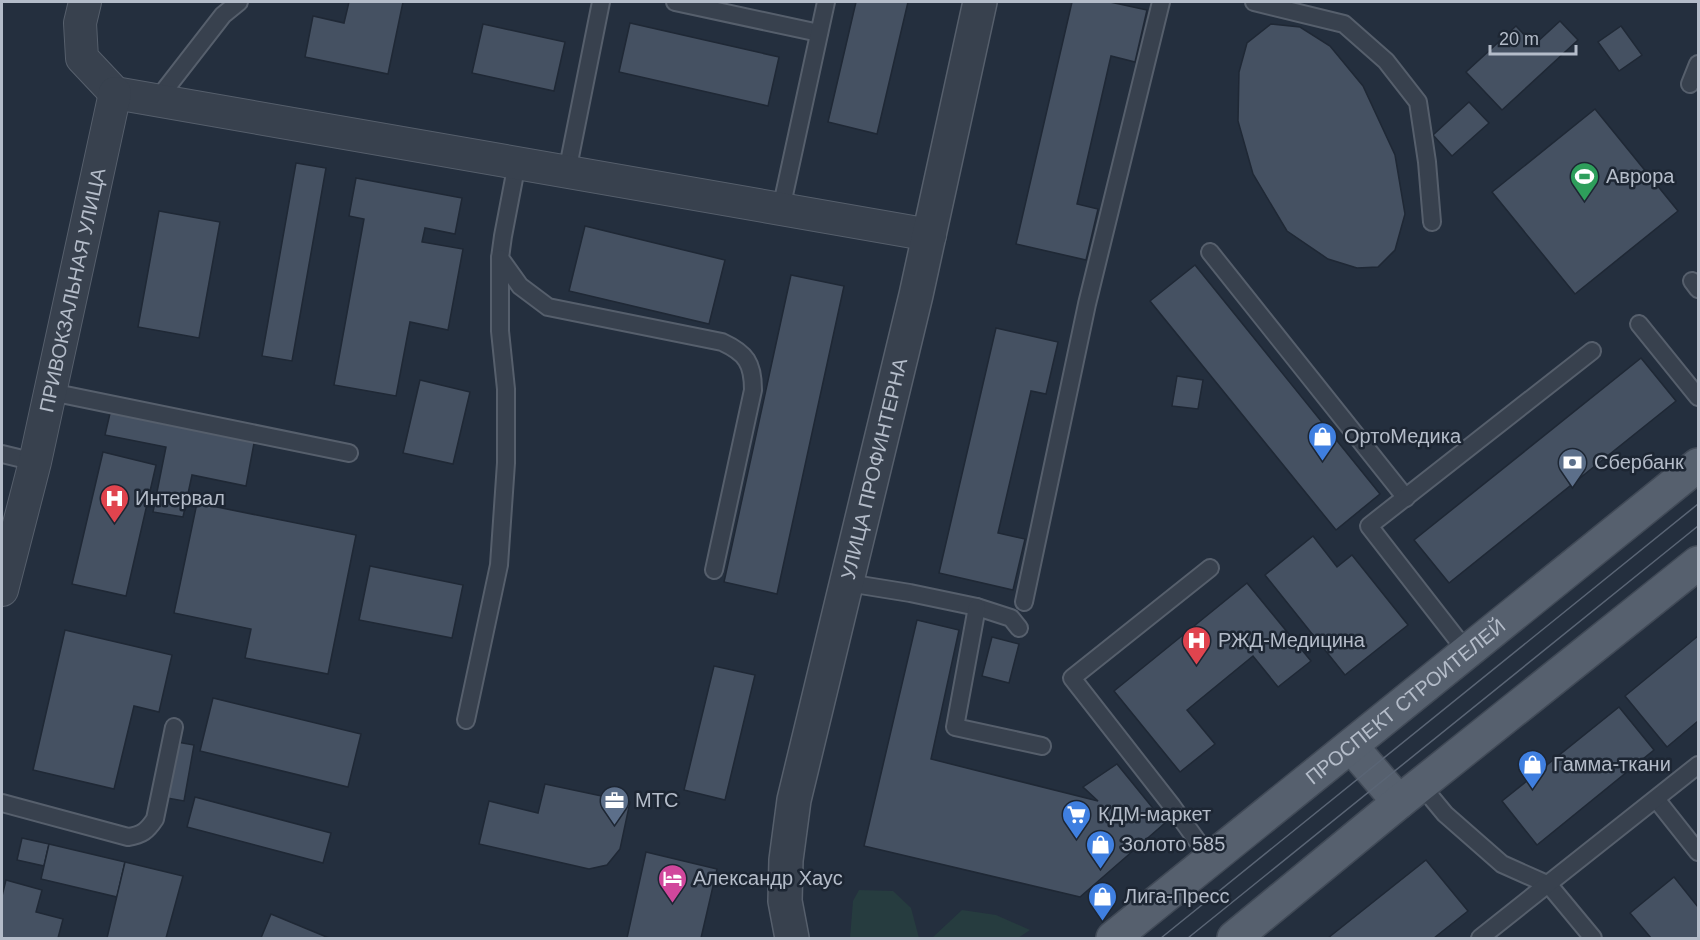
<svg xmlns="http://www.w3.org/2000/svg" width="1700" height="940" font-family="Arial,sans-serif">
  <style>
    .green { fill: #263c3f }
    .building { fill: #455162; stroke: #1f2835; stroke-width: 1.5 }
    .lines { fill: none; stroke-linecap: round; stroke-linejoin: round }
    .service-casing { stroke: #565f6c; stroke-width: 20 }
    .minor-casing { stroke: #565f6c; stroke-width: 34 }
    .tertiary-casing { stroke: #565f6c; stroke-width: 36 }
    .primary-casing { stroke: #414a57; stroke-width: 36 }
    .service { stroke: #38414e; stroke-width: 16 }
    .minor { stroke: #38414e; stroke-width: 32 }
    .tertiary { stroke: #38414e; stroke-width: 33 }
    .primary { stroke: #56606e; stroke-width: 33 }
    .tram { stroke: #5a6575; stroke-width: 1.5 }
    .labels { text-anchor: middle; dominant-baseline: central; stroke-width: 5; stroke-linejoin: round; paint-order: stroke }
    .poi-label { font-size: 20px; fill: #b4bcc9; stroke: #1d2633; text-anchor: start }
    .street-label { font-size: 20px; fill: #b4bcc9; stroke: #1d2633 }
  </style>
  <rect width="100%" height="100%" fill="#242f3e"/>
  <g class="green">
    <path d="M859,890L893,891L911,908L919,938H850L853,901Z"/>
    <path d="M962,910L996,915L1030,930L1018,938H932Z"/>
  </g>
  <g class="building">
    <path d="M349,2H403L388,74L305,57L313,16L344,23Z"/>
    <path d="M856,2H908L877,134L828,122Z"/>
    <path d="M1072,2H1110L1147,10L1135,62L1111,56L1077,204L1098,209L1086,260L1016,244Z"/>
    <path d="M1560,21L1578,40L1502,110L1466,72L1516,26L1534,45Z"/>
    <path d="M630,23L779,57L768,106L619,72Z"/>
    <path d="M483,24L565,42L554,91L472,73Z"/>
    <path d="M1271,24L1300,27L1330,46L1363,86L1395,155L1405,214L1395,250L1378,267L1357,268L1328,259L1287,231L1253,174L1238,121L1239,72L1247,43Z"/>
    <path d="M1621,26L1642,55L1619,71L1598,42Z"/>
    <path d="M1469,102L1489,123L1452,156L1433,135Z"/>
    <path d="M1595,109L1678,211L1575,294L1492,192Z"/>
    <path d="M296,163L326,168L292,361L262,356Z"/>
    <path d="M356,178L462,198L455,234L425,228L422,242L463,249L448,330L410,322L396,396L334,385L364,219L349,216Z"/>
    <path d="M159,211L220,222L199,338L138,327Z"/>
    <path d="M585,226L725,260L709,324L569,291Z"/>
    <path d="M1195,265L1380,494L1336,530L1150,301Z"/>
    <path d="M791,275L844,286L777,594L724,582Z"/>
    <path d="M996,328L1058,342L1046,394L1031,391L998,533L1025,539L1013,590L939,573Z"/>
    <path d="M1641,358L1676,401L1449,583L1414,540Z"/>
    <path d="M1177,376L1203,380L1198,409L1172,406Z"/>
    <path d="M420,380L470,392L453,464L403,453Z"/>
    <path d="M111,409L255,438L246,486L192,475L183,517L153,512L166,447L105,435Z"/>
    <path d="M103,452L156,465L126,596L72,584Z"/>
    <path d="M197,503L356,535L328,674L245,658L251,629L174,613Z"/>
    <path d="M1313,536L1337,567L1352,555L1408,625L1345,675L1265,575Z"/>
    <path d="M370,566L463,585L452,638L359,620Z"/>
    <path d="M1247,583L1311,661L1278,687L1253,656L1187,710L1215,744L1180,772L1114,691Z"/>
    <path d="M917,620L959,630L931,759L1098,801L1083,787L1117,764L1165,823L1080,897L864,846Z"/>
    <path d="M65,630L172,655L159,712L134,706L114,789L33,770Z"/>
    <path d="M1698,636V721L1667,747L1625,696Z"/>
    <path d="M992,637L1019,644L1009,683L982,676Z"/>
    <path d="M714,666L755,675L725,800L684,790Z"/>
    <path d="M213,698L361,734L348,787L200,751Z"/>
    <path d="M1619,707L1654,750L1537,845L1502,801Z"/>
    <path d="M177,742L194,745L184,801L167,798Z"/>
    <path d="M545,784L630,802L620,849L607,865L589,869L479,844L489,801L538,813Z"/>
    <path d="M195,797L331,833L323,863L187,827Z"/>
    <path d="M22,838L49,844L44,866L17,860Z"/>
    <path d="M49,844L125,862L117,897L41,879Z"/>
    <path d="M646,852L717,869L701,938H627Z"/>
    <path d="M1426,860L1468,911L1434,938H1328Z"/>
    <path d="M125,862L183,876L166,938H107Z"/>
    <path d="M1674,877L1698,907V938H1651L1630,913Z"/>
    <path d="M6,880L42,890L36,912L63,919L58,938H2V896Z"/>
    <path d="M271,914L329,938H261Z"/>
  </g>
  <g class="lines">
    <defs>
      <g id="service">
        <path d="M675,2L819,33"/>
        <path d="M1254,2L1344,24L1386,61L1418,102L1427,162L1432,222"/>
        <path d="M1690,84L1698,64"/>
        <path d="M157,100L223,15L239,2"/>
        <path d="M517,163L503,236L500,258L520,286L548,307L722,342C746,353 753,363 753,390L714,570"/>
        <path d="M567,172L601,2"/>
        <path d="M781,209L826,2"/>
        <path d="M1210,252L1406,498"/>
        <path d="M1692,281L1698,289"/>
        <path d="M1639,324L1698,397"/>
        <path d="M51,392L349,453"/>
        <path d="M2,454L35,462"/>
        <path d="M1210,568L1072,678L1172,806L1211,860"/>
        <path d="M848,583L910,593L977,607L1011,618L1019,628"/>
        <path d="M1024,602L1087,304L1161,2"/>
        <path d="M977,607L955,727L1042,746"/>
        <path d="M1467,652L1369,526L1592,351"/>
        <path d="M466,720L499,565L506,463V389L500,331V258"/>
        <path d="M1421,785L1445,814L1502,864L1549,885L1593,938"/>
        <path d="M1656,799L1698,852"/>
        <path d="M2,803L128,837C142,835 147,831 155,819L174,727"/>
        <path d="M1480,938L1698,765"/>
      </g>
      <g id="minor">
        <path d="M85,2L80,23L82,58L115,93"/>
        <path d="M115,93L930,235"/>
        <path id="s1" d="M2,590L35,462L115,93"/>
      </g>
      <g id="tertiary">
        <path id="s2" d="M792,938L785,901L786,860L794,800L916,295L980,2"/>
      </g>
      <g id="primary">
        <path d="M1351,746L1399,802"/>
        <path id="s3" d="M1113,938L1698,465"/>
        <path d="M1234,938L1399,802L1698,563"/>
      </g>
    </defs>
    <use href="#service" class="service-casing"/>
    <use href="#minor" class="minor-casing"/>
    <use href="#tertiary" class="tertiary-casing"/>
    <use href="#primary" class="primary-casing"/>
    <use href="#service" class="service"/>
    <use href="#minor" class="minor"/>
    <use href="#tertiary" class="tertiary"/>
    <use href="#primary" class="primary"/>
    <g class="tram">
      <path d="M1161,938L1698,504"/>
      <path d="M1188,938L1698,526"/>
    </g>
  </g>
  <defs>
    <symbol id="stadium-pin" viewBox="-11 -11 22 30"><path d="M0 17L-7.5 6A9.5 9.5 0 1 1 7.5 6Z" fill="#2e9e5b" stroke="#1d2633"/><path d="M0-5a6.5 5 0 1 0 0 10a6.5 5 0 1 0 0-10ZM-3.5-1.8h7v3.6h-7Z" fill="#fff"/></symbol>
    <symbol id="shop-pin" viewBox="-11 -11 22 30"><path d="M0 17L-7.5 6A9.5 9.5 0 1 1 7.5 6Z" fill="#3f7fe0" stroke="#1d2633"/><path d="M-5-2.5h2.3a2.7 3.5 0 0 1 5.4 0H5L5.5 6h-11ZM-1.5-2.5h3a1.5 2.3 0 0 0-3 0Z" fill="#fff"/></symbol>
    <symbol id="bank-pin" viewBox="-11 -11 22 30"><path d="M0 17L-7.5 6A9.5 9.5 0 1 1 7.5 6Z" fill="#5c6f8a" stroke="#1d2633"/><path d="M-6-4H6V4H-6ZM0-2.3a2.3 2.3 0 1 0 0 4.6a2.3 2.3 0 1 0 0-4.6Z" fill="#fff"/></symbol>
    <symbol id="hospital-pin" viewBox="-11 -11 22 30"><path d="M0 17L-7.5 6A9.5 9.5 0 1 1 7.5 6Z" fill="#e0444e" stroke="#1d2633"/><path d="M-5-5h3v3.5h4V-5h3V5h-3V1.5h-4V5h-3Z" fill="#fff"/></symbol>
    <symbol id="office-pin" viewBox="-11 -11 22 30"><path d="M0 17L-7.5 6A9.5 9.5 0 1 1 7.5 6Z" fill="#5c6f8a" stroke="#1d2633"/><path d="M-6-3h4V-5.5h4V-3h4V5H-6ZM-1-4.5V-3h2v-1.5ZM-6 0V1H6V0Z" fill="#fff"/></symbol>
    <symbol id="supermarket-pin" viewBox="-11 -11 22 30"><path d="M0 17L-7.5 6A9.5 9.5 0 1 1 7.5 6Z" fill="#3f7fe0" stroke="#1d2633"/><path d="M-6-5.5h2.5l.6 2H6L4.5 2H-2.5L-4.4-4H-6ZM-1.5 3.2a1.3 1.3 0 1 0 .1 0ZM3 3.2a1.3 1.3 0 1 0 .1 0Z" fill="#fff"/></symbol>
    <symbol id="hotel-pin" viewBox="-11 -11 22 30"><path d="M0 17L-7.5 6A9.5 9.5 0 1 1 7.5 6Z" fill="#d1479c" stroke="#1d2633"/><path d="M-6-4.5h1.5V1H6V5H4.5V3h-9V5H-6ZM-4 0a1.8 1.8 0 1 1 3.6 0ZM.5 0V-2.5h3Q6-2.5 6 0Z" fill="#fff"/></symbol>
  </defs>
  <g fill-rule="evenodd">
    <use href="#stadium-pin" x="1568" y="160" width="33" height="45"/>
    <use href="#shop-pin" x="1306" y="420" width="33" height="45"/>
    <use href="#bank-pin" x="1556" y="446" width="33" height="45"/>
    <use href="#hospital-pin" x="98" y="482" width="33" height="45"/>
    <use href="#hospital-pin" x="1180" y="624" width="33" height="45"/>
    <use href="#shop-pin" x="1516" y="748" width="33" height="45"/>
    <use href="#office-pin" x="598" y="784" width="33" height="45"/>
    <use href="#supermarket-pin" x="1060" y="798" width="33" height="45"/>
    <use href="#shop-pin" x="1084" y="828" width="33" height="45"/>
    <use href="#hotel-pin" x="656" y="862" width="33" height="45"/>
    <use href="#shop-pin" x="1086" y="880" width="33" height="45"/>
  </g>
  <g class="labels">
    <g class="poi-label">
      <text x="1606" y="176">Аврора</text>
      <text x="1344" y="436">ОртоМедика</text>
      <text x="1594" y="462">Сбербанк</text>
      <text x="135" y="498">Интервал</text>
      <text x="1218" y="640">РЖД-Медицина</text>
      <text x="1553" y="764">Гамма-ткани</text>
      <text x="635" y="800">МТС</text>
      <text x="1098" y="814">КДМ-маркет</text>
      <text x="1121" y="844">Золото 585</text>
      <text x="693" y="878">Александр Хаус</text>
      <text x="1124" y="896">Лига-Пресс</text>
    </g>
    <g class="street-label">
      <text stroke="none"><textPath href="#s1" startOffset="308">ПРИВОКЗАЛЬНАЯ УЛИЦА</textPath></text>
      <text stroke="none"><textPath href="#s2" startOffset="480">УЛИЦА ПРОФИНТЕРНА</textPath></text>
      <text stroke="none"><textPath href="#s3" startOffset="376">ПРОСПЕКТ СТРОИТЕЛЕЙ</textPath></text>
    </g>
  </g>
  <rect width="1700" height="940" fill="none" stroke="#b4bcc9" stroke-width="6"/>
  <path d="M1490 45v9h86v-9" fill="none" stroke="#b4bcc9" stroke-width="3"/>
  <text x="1499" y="45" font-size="18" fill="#b4bcc9" stroke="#1d2633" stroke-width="4.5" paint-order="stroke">20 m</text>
</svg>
